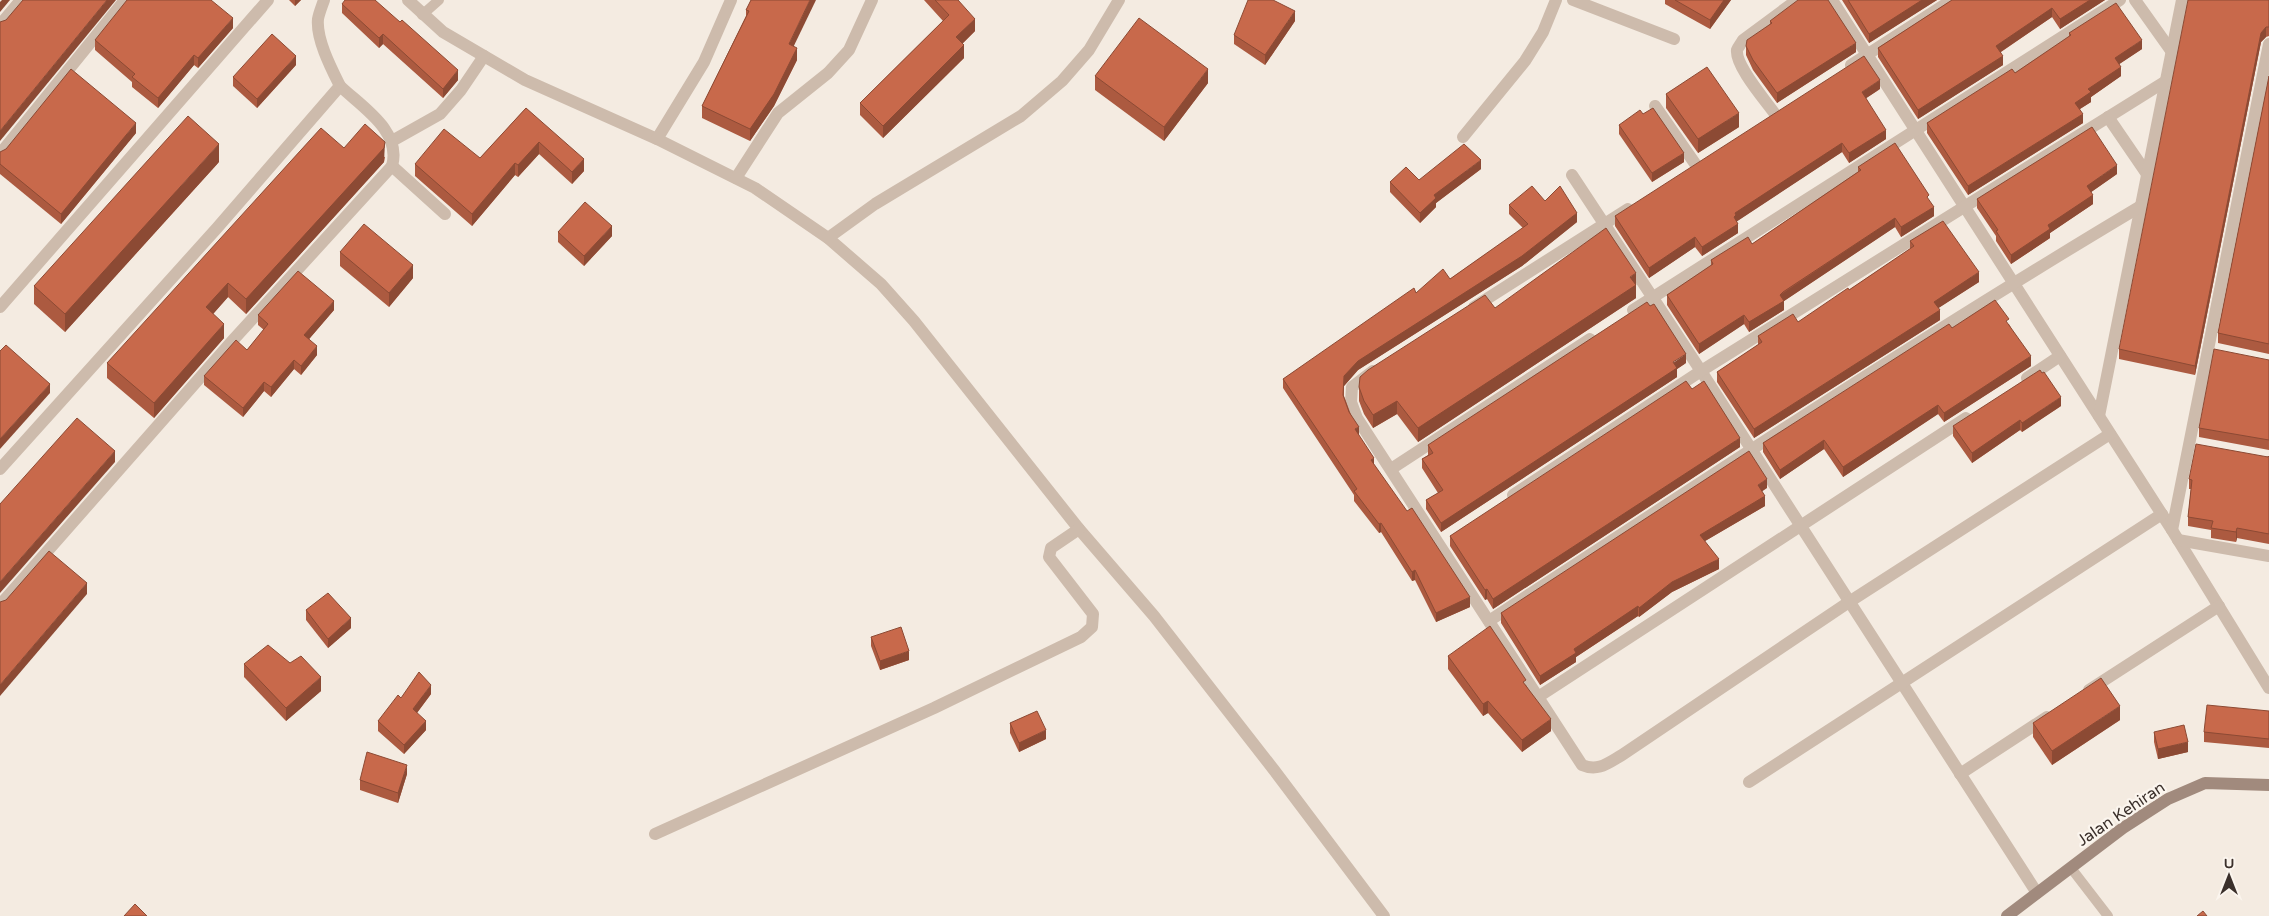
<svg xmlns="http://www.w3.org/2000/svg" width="2269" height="916" font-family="'Varela Round',sans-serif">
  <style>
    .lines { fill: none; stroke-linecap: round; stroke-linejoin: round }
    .lane { stroke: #cdbbac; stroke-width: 10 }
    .street { stroke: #cdbbac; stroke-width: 12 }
    .secondary { stroke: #a18a7d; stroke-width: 12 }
    .wall { fill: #ac5a40 }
    .shaded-wall { fill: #8c4a34 }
    .building { fill: #c8694b; stroke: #8c4a34 }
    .labels { text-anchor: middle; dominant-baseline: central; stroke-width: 4.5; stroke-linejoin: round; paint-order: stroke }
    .street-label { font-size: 16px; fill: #3b302b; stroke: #fbf5ee }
  </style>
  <rect width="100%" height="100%" fill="#f4ebe1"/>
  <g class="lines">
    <g class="lane">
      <path d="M422,15L439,0"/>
      <path d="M2071,868L2108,916"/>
    </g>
    <g class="street">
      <path d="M408,0L443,32L525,80L657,139L755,188L828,238L881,284L914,321L1079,529L1154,616L1274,770L1384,916"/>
      <path d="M1573,0L1674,39"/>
      <path d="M1832,0L2172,530L2269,688"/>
      <path d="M2135,0L2172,52"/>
      <path d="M0,25L21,0"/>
      <path d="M1851,65L1952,0"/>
      <path d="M1655,106L1696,165"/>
      <path d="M1775,114C1766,101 1735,66 1737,50C1738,47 1741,44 1743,40L1797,0"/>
      <path d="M2108,117L2147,174"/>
      <path d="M1463,137L1525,61L1543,32L1556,0"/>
      <path d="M657,139L704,62L731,0"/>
      <path d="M392,141L440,114L461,90L484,56"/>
      <path d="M0,154L125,0"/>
      <path d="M392,166L445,214"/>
      <path d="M1572,175L1701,371L2037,893"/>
      <path d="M736,178L778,113L828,73L849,50L872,0"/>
      <path d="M828,238L875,204L1021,116L1062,81L1089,50L1119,0"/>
      <path d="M0,307L268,0"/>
      <path d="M1474,307L1628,209"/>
      <path d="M1633,310L2120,0"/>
      <path d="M1373,371L1352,387L1351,402L1357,418L1582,765C1598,772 1608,763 1622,755L1849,602L2110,434"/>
      <path d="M2027,378L2060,356"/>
      <path d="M2099,416L2182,0"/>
      <path d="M0,469L217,228L340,86C331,68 316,39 318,19C319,13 322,6 324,0"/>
      <path d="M1391,469L1590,339"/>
      <path d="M1513,495L1701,371L2166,81"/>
      <path d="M2172,530L2269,44"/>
      <path d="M2178,540L2269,556"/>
      <path d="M0,605L234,339L392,166C402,131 362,107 340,86"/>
      <path d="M1489,621C1704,480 1920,338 2141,206"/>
      <path d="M2089,690L2219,606"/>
      <path d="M1538,697L1966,418"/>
      <path d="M1960,774L2047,717"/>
      <path d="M1749,782L2162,514"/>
      <path d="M655,834L934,708L1081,637L1092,627L1093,614L1049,557L1051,548L1079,529"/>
    </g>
    <path class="secondary" d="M2007,916L2123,828L2168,799L2205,783L2269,785"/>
  </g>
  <g class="wall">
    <path d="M289,0H301L295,6Z"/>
    <path d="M751,0L794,46L797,60L774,106L750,141L702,118V106L746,16V10Z"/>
    <path d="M924,0H958L975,31L962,44L964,58L883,138L860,115V103L943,21Z"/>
    <path d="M1665,0H1731L1710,29L1665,4Z"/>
    <path d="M1842,0H1937L1869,43Z"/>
    <path d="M1952,0H2105L2060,29L2052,17L2001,52L2003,65L1918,119L1878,57V48Z"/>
    <path d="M2269,0V36L2266,37L2261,42L2195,375L2119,359V349Z"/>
    <path d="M342,4L458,80L443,98L383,44L379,48L342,13Z"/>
    <path d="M1295,21L1265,65L1234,44V35Z"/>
    <path d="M1770,21L1856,52L1777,103L1753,70L1746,55V46L1770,24Z"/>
    <path d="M233,28L198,68L194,65L158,108L132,87V82L95,50V40Z"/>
    <path d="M2069,33L2142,49L2119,64L2121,76L2091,97V102L2080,109L2083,123L1968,195L1927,133V123L2015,73L2069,37Z"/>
    <path d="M296,65L257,108L233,86V77Z"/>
    <path d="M1095,76L1208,83L1164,141L1095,90Z"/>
    <path d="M2269,76V354L2218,343V333Z"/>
    <path d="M1880,89L1866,98L1886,139L1849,163L1842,152L1737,221L1738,233L1702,256L1695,247L1649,278L1615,226V216Z"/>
    <path d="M1666,94L1739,127L1698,153L1666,108Z"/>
    <path d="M526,108L584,171L572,184L539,154L518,177L515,175L472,226L415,176V164L480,158Z"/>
    <path d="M1643,114L1684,162L1652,182L1619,134V125Z"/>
    <path d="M136,133L61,224L0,174V152Z"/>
    <path d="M344,148L385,157L384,162L246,314L228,297L213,314L224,338L154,418L107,378V363Z"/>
    <path d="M219,162L65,332L34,304V286Z"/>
    <path d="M1858,167L1929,201L1934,216L1901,237L1895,227L1784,301V310L1749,332L1744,324L1699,354L1667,305V295L1711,266V260L1752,244L1858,172Z"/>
    <path d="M1481,169L1436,203V207L1420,223L1390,192V182L1419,180Z"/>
    <path d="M2117,174L2091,192L2093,204L2050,233V238L2011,264L1996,241V236L1977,208V199Z"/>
    <path d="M1545,201L1577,222L1522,266L1358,370L1344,386V396L1359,436L1374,465L1470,607L1436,622L1415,580L1412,581L1381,532L1379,533L1354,501V495L1283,388V379L1416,293L1450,279L1523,228L1509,214V205Z"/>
    <path d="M558,232L612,236L584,266L558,242Z"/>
    <path d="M1910,241L1979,282L1938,308L1940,320L1754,438L1717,382V372L1758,345V336L1798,322L1849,290L1910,249Z"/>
    <path d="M340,252L413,278L389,307L340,266Z"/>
    <path d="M1636,284V298L1418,442L1397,414L1373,428L1364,414L1359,401V387L1495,308Z"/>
    <path d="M334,310L309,339L317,355L301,375L294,369L271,397L264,391L243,417L204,385V376L247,350L264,330L258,325V315Z"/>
    <path d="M2009,324L2031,366L1944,422L1938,414L1843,477L1824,449L1780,479L1763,452V443L1952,328Z"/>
    <path d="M2269,360V450L2199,437V428Z"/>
    <path d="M1686,363L1677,369V377L1441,532L1426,509V500L1438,493L1422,468V459L1428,455V445Z"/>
    <path d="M1692,389L1740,447L1493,609L1487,599L1485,600L1450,546V536Z"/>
    <path d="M2061,406L2022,432L2020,430L1972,463L1953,436V426Z"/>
    <path d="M2269,456V544L2237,538L2236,542L2211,538V530L2188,526V517L2191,489H2189V479Z"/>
    <path d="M1767,488L1762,491L1765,506L1705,541L1719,569L1672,592L1639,617L1638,616L1576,657V662L1540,685L1501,623V613Z"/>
    <path d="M306,610L351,628L328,648L306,620Z"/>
    <path d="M871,637L909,660L880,670L871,646Z"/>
    <path d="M1448,656L1526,685L1551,731L1522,752L1488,713L1483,716L1448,669Z"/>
    <path d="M244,664L321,691L286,721L244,677Z"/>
    <path d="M431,694L417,713L426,730L404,754L378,731V721L401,698Z"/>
    <path d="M2269,711V748L2204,742V732Z"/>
    <path d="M2120,720L2052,765L2033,737V723Z"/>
    <path d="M1010,723L1046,739L1019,752L1010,733Z"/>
    <path d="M2154,732L2188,752L2158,759L2154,742Z"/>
    <path d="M407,774L398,803L360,790V780Z"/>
  </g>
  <g class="shaded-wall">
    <path d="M2,0H10L0,12V2Z"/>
    <path d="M107,0H116L0,141V131Z"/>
    <path d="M295,0H301L295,6Z"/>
    <path d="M810,0H816L789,56V44Z"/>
    <path d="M1724,0H1731L1710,29V20Z"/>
    <path d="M1922,0H1937L1869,43V34Z"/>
    <path d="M2090,0H2105L2060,29V19Z"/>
    <path d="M2052,8V17L1996,55V46Z"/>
    <path d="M1295,11V21L1265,65V55Z"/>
    <path d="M233,18V28L198,68V58Z"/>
    <path d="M975,19V31L956,50V37Z"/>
    <path d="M2266,27V37L2261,42L2195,375V366L2261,33Z"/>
    <path d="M383,34V44L379,48V38Z"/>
    <path d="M2142,40V49L2115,67V58Z"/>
    <path d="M1856,43V52L1777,103V93Z"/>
    <path d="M964,45V58L883,138V126Z"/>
    <path d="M797,48V60L774,106L750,141V129Z"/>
    <path d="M194,55V65L158,108V98Z"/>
    <path d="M296,56V65L257,108V99Z"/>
    <path d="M2003,56V65L1918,119V110Z"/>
    <path d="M2121,67V76L2091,97V102L2075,112V103L2088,89Z"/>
    <path d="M1208,69V83L1164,141V127Z"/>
    <path d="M458,70V80L443,98V89Z"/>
    <path d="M1880,80V89L1862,101V92Z"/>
    <path d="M1739,113V127L1698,153V139Z"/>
    <path d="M2083,114V123L1968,195V186Z"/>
    <path d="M136,123V133L61,224V214Z"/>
    <path d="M1886,130V139L1849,163V153Z"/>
    <path d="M385,142L384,162L246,314V299Z"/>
    <path d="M539,142V154L518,177V165Z"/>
    <path d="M1842,143V152L1736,222L1734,217L1735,213Z"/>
    <path d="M219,144V162L65,332V314Z"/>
    <path d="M1684,153V162L1652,182V173Z"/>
    <path d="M584,159V171L572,184V172Z"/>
    <path d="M1481,160V169L1436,203V207L1420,223V213L1434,195Z"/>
    <path d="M515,163V175L472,226V214Z"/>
    <path d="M2117,165V174L2087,195V186Z"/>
    <path d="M2093,195V204L2050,233V238L2011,264V255L2048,225Z"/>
    <path d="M1934,207V216L1901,237V227Z"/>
    <path d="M1577,213V222L1522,266L1358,370L1344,386V376L1358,361Z"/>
    <path d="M1895,218V227L1784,301V310L1749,332V322L1780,295Z"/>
    <path d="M1738,224V233L1702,256V247Z"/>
    <path d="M612,226V236L584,266V256Z"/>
    <path d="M1695,237V247L1649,278V268Z"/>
    <path d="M413,265V278L389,307V293Z"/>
    <path d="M1979,272V282L1934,311V302Z"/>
    <path d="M1636,273V298L1418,442V428Z"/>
    <path d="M228,283V297L206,322V307Z"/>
    <path d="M334,301V310L304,345V335Z"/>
    <path d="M1940,310V320L1754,438V429Z"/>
    <path d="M1744,315V324L1699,354V344Z"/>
    <path d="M224,324V338L154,418V403Z"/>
    <path d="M317,346V355L301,375V366Z"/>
    <path d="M1686,354V363L1677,369V377L1441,532V523Z"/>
    <path d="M2031,356V366L1944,422V413Z"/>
    <path d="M294,360V369L271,397V387Z"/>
    <path d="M264,382V391L243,417V408Z"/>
    <path d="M50,384V393L0,449V439Z"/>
    <path d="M2061,397V406L2022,432V423Z"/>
    <path d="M1397,401V414L1373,428V415Z"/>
    <path d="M1938,405V414L1843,477V467Z"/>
    <path d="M2020,420V430L1972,463V453Z"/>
    <path d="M1359,427V436L1355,429Z"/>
    <path d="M1740,438V447L1493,609V599Z"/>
    <path d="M1824,440V449L1780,479V470Z"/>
    <path d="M115,451V462L0,593V582Z"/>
    <path d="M1374,458V467L1371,460Z"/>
    <path d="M1767,479V488L1758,494V485Z"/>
    <path d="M1765,496V506L1700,544V535Z"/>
    <path d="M1381,523V532L1379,533V524Z"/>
    <path d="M2237,528V538L2236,542V532Z"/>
    <path d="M1719,559V569L1672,592L1639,617V608L1672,582Z"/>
    <path d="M1415,570V580L1412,581V572Z"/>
    <path d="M87,583V594L0,696V685Z"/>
    <path d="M1487,589V599L1485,600V590Z"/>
    <path d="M1470,597V607L1436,622V613Z"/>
    <path d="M1638,606V616L1576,657V662L1540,685V676L1574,649Z"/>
    <path d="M351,618V628L328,648V639Z"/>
    <path d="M909,651V660L880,670V661Z"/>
    <path d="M321,677V691L286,721V708Z"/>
    <path d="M431,685V694L413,718V709Z"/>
    <path d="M1488,701V713L1483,716V704Z"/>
    <path d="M2120,706V720L2052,765V751Z"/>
    <path d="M1551,719V731L1522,752V740Z"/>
    <path d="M426,721V730L404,754V745Z"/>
    <path d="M1046,730V739L1019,752V743Z"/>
    <path d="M2188,742V752L2158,759V749Z"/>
    <path d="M407,765V774L398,803V793Z"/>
  </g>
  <g class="building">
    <path d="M23,0H107L0,131V22L6,20Z"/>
    <path d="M127,0H211L233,18L198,58L194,55L158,98L132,77L135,74L95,40Z"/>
    <path d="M345,0H375L400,22L402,20L458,70L443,89L383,34L379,38L342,4Z"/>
    <path d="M751,0H810L789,44L797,48L774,94L750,129L702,106L749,11L746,10Z"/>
    <path d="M935,0H958L975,19L956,37L964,45L883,126L860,103L949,15Z"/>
    <path d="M1248,0H1273L1295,11L1265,55L1234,35Z"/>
    <path d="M1675,0H1724L1710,20Z"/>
    <path d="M1798,0H1828L1856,43L1777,93L1753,60L1746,46L1747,40L1772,23L1770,21Z"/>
    <path d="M1848,0H1922L1869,34Z"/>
    <path d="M1952,0H2090L2060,19L2052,8L1996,46L2003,56L1918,110L1878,48Z"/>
    <path d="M2188,0H2269V27H2266L2261,33L2195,366L2119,349Z"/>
    <path d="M2116,3L2142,40L2115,58L2121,67L2088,89L2091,92L2075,103L2083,114L1968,186L1927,123L2012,69L2015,73L2071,35L2069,33Z"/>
    <path d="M1139,18L1208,69L1164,127L1095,76Z"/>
    <path d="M272,34L296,56L257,99L233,77Z"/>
    <path d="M1864,56L1880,80L1862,92L1886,130L1849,153L1842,143L1735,213L1736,215L1734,217L1738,224L1702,247L1695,237L1649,268L1615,216Z"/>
    <path d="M1707,67L1739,113L1698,139L1666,94Z"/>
    <path d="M71,69L136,123L61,214L0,164V152L6,149Z"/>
    <path d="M2269,76V344L2218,333Z"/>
    <path d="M526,108L584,159L572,172L539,142L518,165L515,163L472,214L415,164L444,129L480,158Z"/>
    <path d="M1653,108L1684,153L1652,173L1619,125L1640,110L1643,114Z"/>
    <path d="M188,116L219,144L65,314L34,286Z"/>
    <path d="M365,124L385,142L384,148L246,299L228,283L206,307L224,324L154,403L107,363L321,128L344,148Z"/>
    <path d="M2092,127L2117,165L2087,186L2093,195L2048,225L2050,229L2011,255L1996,231L1998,230L1977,199Z"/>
    <path d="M1895,143L1929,195L1927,197L1934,207L1901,227L1895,218L1783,292L1780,295L1784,301L1749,322L1744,315L1699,344L1667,295L1713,264L1711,260L1748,237L1752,244L1861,170L1858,167Z"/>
    <path d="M1464,144L1481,160L1434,195L1436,198L1420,213L1390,182L1406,167L1419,180Z"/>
    <path d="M1532,186L1545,201L1560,186L1577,213L1522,256L1358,361L1344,376L1343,395L1349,412L1359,427L1355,429L1374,458L1371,460L1407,511L1412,508L1470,597L1436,613L1415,570L1412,572L1381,523L1379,524L1354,491L1357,489L1283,379L1414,288L1416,293L1443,269L1450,279L1528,224L1509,205Z"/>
    <path d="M585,202L612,226L584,256L558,232Z"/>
    <path d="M1943,221L1979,272L1934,302L1940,310L1754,429L1717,372L1762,342L1758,336L1793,314L1798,322L1848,288L1849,290L1914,246L1910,241Z"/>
    <path d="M364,224L413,265L389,293L340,252Z"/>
    <path d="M1606,228L1636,273L1630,277L1636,285L1418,428L1397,401L1373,415L1364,401L1359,387L1360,377L1368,370L1485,295L1495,308Z"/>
    <path d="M298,271L334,301L304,335L317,346L301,366L294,360L271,387L264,382L243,408L204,376L236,340L247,350L268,324L258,315Z"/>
    <path d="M1995,300L2009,319L2006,321L2031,356L1944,413L1938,405L1843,467L1824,440L1780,470L1763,443L1949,324L1952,328Z"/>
    <path d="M1647,302L1650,306L1654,304L1686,354L1673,362L1677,368L1441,523L1426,500L1443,490L1422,459L1433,453L1428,445Z"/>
    <path d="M6,345L50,384L0,439V351Z"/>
    <path d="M2214,349L2269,360V440L2199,428Z"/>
    <path d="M2040,370L2042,373L2044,372L2061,397L2022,423L2020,420L1972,453L1953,426Z"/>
    <path d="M1686,381L1692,389L1704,381L1740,438L1493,599L1487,589L1485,590L1450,536Z"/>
    <path d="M77,418L115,451L0,582V504Z"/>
    <path d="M2196,444L2268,457L2269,456V534L2237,528L2236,532L2211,528L2213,521L2188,517L2192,480L2189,479Z"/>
    <path d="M1749,451L1767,479L1758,485L1765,496L1700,535L1719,559L1672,582L1639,608L1638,606L1574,649L1576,653L1540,676L1501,613Z"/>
    <path d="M49,551L87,583L0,685V602L6,600Z"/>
    <path d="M328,593L351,618L328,639L306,610Z"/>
    <path d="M1490,626L1526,680L1523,682L1551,719L1522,740L1488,701L1483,704L1448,656Z"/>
    <path d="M901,627L909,651L880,661L871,637Z"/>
    <path d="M268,645L290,663L301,656L321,677L286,708L244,664Z"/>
    <path d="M419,672L431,685L413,709L426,721L404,745L378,721L398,695L401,698Z"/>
    <path d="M2101,678L2120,706L2052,751L2033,723Z"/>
    <path d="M2207,705L2269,711V739L2204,732Z"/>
    <path d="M1037,711L1046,730L1019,743L1010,723Z"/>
    <path d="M2184,725L2188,742L2158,749L2154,732Z"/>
    <path d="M367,752L407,765L398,793L360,780Z"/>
    <path d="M135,904L147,916H124Z"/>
    <path d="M2203,911L2207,916H2197Z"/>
  </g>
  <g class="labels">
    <g class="street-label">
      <text transform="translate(2121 814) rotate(-34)">Jalan Kehiran</text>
    </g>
  </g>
  <g transform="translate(2229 876)" stroke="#fbf5ee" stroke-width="4" paint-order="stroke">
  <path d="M0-4L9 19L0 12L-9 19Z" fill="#3b302b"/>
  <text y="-8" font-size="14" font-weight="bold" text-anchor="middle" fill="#3b302b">U</text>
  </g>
</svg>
